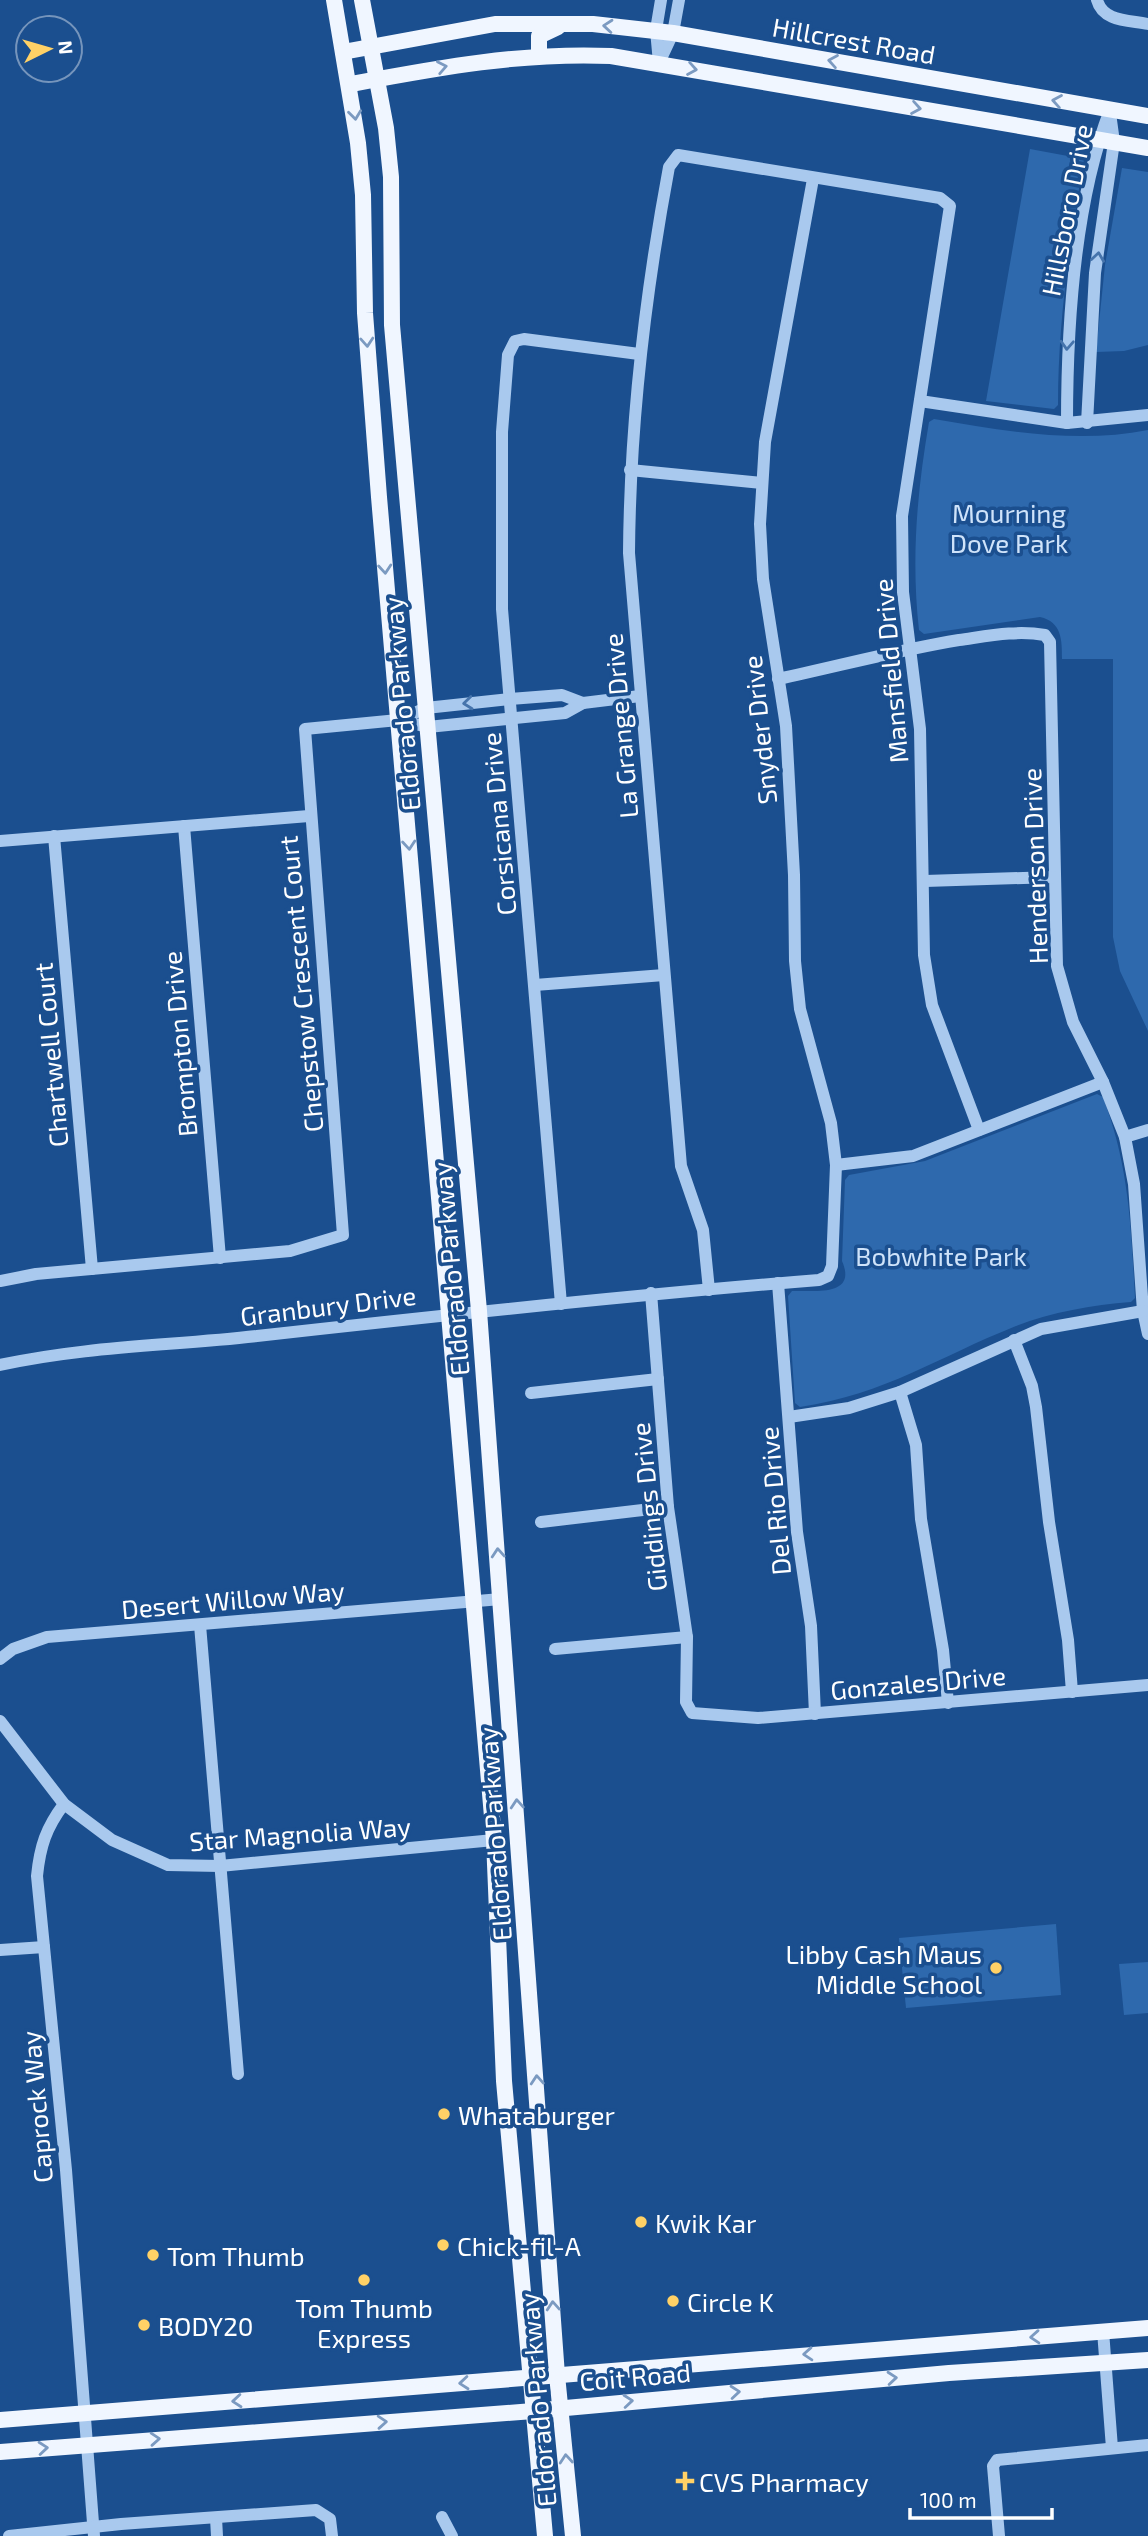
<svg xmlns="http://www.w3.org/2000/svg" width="1148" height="2536" font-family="'Exo 2',sans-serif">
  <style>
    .green { fill: #2e69ad }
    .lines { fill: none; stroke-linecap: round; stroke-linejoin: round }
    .minor { stroke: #a9c9ee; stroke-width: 12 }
    .major { stroke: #f0f6ff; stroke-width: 16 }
    .oneway { stroke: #7b9ac1 }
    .oneway2 { stroke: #4674ac }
    .poi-dot { fill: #ffd166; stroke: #1b4f8f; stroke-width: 2.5 }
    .labels { text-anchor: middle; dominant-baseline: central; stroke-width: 7; stroke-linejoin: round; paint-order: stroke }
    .street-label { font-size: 26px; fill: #fff; stroke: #1b4f8f }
    .park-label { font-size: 26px; fill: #cfe3fa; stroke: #1b4f8f }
    .poi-label { font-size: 26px; fill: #fff; stroke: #1b4f8f; text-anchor: start }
  </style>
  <rect width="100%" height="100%" fill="#1b4f8f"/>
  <g class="green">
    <path d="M1030,149L1084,159C1070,241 1058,321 1058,405L1054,409L986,401Z"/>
    <path d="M1122,168L1148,172V345L1124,351L1096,352L1105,265Z"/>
    <path d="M934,419C1004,431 1078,444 1148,430V1031L1120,971L1113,937V659H1062C1062,640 1062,622 1040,617L924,634L919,630C911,559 917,492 929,422Z"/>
    <path d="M1097,1094L1103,1097C1129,1166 1131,1225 1135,1298L1131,1302C1092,1305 1052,1312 1016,1326C938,1357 886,1394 800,1407L795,1403L788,1296L792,1291C812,1290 858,1298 842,1261L845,1180L849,1175L925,1161Z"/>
    <path d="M1056,1924L1061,1995L906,2008L899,1938Z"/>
    <path d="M1148,1962V2013L1124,2015L1119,1964Z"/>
  </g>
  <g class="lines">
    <g class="minor">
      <path d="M1097,0C1103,22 1129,20 1148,24"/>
      <path d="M659,63L673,33L679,0"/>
      <path d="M659,63L656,30L661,0"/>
      <path d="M920,401L1067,423L1148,415"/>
      <path d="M1067,423C1067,324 1074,203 1110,110"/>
      <path d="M1087,423L1095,273L1114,142L1110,113"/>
      <path d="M630,470L762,483"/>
      <path d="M778,679C839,666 898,650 959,640C988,636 1016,630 1045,635L1050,642L1057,966L1073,1022L1103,1082L1125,1137L1134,1184L1143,1311L1148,1334"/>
      <path d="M398,720L426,708L510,699L562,695L583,703"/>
      <path d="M184,826L220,1258"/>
      <path d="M54,836L92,1269"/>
      <path d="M0,841L309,816"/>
      <path d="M925,881L1054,877"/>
      <path d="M535,985L664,975"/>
      <path d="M1125,1137L1148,1130"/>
      <path d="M836,1165L913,1156L1103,1082"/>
      <path d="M0,1281L36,1274L290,1251L343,1235L305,729L398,720L428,727L565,713L583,703L640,696"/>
      <path d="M778,1283L797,1532L811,1626L815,1714"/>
      <path d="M709,1290L703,1230L681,1166L629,553C630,422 645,295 669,167L678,155L940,198L950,206L902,516L903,592L920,729L924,955L932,1005L979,1130"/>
      <path d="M651,1293L668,1507L687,1637L686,1702L692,1713L758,1718L1148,1685"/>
      <path d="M561,1304L502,609V432L508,355L515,341L524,339L639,354"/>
      <path d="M1014,1340L1032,1386L1036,1407L1049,1522L1068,1640L1072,1692"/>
      <path d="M0,1365C87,1346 169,1346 257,1336C444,1315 631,1295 819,1280L828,1276L832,1266L836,1165L831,1123L800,1009L795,961L794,875L786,726L763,579L760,524L765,442L813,179"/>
      <path d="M900,1392L916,1445L921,1519L943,1650L948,1703"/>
      <path d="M531,1393L658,1379"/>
      <path d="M789,1417L849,1408L900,1392L1041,1329L1143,1311"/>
      <path d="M541,1522L668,1507"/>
      <path d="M200,1625L238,2074"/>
      <path d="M555,1649L687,1637"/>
      <path d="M0,1659L13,1649L47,1637L501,1599"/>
      <path d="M0,1721L64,1804L112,1840L168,1865L220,1866L494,1840"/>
      <path d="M64,1804C46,1828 40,1846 37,1876L66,2170L94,2536"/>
      <path d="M0,1950L44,1947"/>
      <path d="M1103,2331L1112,2448"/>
      <path d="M442,2517L452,2536"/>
      <path d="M216,2518L217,2536"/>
      <path d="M9,2536L121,2524L316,2510L330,2519L332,2536"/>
      <path d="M999,2536L993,2466L997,2460L1148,2445"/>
    </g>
    <g class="major">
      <path d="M334,0L358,143L363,195L365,313L379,497L494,1840L504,2081L545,2536"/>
      <path d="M362,0L386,128L391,177L392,325L479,1311L557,2375L573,2536"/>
      <path d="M343,52L495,24H593L673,33L1148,116"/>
      <path d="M539,56V36L558,27"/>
      <path d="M351,84C437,68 522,52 611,56L1148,148"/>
      <path d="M0,2420L1148,2328"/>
      <path d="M0,2452L533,2411L949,2373L1148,2360"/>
    </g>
  </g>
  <defs><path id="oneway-chevron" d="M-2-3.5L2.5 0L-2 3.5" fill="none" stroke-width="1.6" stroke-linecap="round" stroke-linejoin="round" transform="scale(1.75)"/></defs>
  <g class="oneway">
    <use href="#oneway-chevron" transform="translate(608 26) rotate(-175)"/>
    <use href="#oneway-chevron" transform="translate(833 61) rotate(-170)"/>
    <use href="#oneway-chevron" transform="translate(442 67) rotate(-11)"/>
    <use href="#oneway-chevron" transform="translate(692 69) rotate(10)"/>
    <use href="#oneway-chevron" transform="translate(1057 101) rotate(-170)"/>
    <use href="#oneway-chevron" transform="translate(916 108) rotate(10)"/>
    <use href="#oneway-chevron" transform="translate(355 115) rotate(83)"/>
    <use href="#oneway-chevron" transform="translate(367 342) rotate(86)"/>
    <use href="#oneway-chevron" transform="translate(385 569) rotate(85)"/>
    <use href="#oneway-chevron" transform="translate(409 845) rotate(85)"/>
    <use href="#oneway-chevron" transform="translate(498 1553) rotate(-94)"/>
    <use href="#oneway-chevron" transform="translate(517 1804) rotate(-94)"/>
    <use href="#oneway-chevron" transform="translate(537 2080) rotate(-94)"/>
    <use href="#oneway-chevron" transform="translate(553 2306) rotate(-94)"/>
    <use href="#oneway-chevron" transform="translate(1035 2337) rotate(176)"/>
    <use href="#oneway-chevron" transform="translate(808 2354) rotate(176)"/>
    <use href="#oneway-chevron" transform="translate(892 2378) rotate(-5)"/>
    <use href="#oneway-chevron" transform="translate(464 2383) rotate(175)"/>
    <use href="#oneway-chevron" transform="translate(735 2392) rotate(-5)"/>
    <use href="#oneway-chevron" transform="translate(237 2401) rotate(175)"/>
    <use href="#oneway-chevron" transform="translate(628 2401) rotate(-5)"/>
    <use href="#oneway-chevron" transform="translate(382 2422) rotate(-4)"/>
    <use href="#oneway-chevron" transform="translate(155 2439) rotate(-4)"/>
    <use href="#oneway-chevron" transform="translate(43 2448) rotate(-5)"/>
    <use href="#oneway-chevron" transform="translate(566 2459) rotate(-95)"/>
  </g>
  <g class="oneway2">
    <use href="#oneway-chevron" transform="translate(1098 257) rotate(-82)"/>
    <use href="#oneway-chevron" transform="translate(1067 345) rotate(93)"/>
    <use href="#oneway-chevron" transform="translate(468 703) rotate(174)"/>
  </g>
  <g class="poi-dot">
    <circle cx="996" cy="1968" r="7"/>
    <circle cx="444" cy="2114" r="7"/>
    <circle cx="641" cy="2222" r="7"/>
    <circle cx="443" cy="2245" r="7"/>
    <circle cx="153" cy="2255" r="7"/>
    <circle cx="364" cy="2280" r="7"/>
    <circle cx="673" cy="2301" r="7"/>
    <circle cx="144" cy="2325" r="7"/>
    <path d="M681.5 2470.5h7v7h7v7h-7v7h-7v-7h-7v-7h7z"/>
  </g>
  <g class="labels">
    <g class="street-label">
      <text transform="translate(854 40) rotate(10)">Hillcrest Road</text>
      <text transform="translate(1066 210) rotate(-79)">Hillsboro Drive</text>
      <text transform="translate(890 671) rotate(-95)">Mansfield Drive</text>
      <text transform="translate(401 704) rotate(-95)">Eldorado Parkway</text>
      <text transform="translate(620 726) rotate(-95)">La Grange Drive</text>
      <text transform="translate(759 730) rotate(-96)">Snyder Drive</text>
      <text transform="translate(498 824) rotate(-95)">Corsicana Drive</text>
      <text transform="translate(1034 866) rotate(-92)">Henderson Drive</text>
      <text transform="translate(300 984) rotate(-95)">Chepstow Crescent Court</text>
      <text transform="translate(179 1044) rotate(-95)">Brompton Drive</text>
      <text transform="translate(50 1055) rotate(-95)">Chartwell Court</text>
      <text transform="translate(450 1269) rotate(-95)">Eldorado Parkway</text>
      <text transform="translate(328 1305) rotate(-7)">Granbury Drive</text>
      <text transform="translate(774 1501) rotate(-95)">Del Rio Drive</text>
      <text transform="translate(648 1507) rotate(-96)">Giddings Drive</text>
      <text transform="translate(233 1599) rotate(-5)">Desert Willow Way</text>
      <text transform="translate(918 1682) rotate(-5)">Gonzales Drive</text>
      <text transform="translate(300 1833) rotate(-4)">Star Magnolia Way</text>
      <text transform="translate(494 1834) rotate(-94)">Eldorado Parkway</text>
      <text transform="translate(36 2107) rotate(-95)">Caprock Way</text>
      <text transform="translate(635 2376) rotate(-5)">Coit Road</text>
      <text transform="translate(537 2400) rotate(-95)">Eldorado Parkway</text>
    </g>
    <g class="park-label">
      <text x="1009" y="512">Mourning<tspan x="1009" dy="30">Dove Park</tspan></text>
      <text x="941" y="1255">Bobwhite Park</text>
    </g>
    <g class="poi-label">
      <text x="982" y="1953" text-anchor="end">Libby Cash Maus<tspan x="982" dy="30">Middle School</tspan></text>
      <text x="458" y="2114">Whataburger</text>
      <text x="655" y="2222">Kwik Kar</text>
      <text x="457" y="2245">Chick-fil-A</text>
      <text x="167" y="2255">Tom Thumb</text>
      <text x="687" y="2301">Circle K</text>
      <text x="364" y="2307" text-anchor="middle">Tom Thumb<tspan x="364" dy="30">Express</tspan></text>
      <text x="158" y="2325">BODY20</text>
      <text x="699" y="2481">CVS Pharmacy</text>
    </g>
  </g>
  <g transform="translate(49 49) rotate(85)"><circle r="33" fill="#1b4f8f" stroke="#7695bc" stroke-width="2"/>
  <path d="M0-5L12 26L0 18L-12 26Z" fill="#ffd166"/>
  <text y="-10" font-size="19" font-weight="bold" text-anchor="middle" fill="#ffffff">N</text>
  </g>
  <path d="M910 2508v10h142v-10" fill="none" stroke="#ffffff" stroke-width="3.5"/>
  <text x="920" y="2508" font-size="21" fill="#ffffff" stroke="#1b4f8f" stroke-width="5" paint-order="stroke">100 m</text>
</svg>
